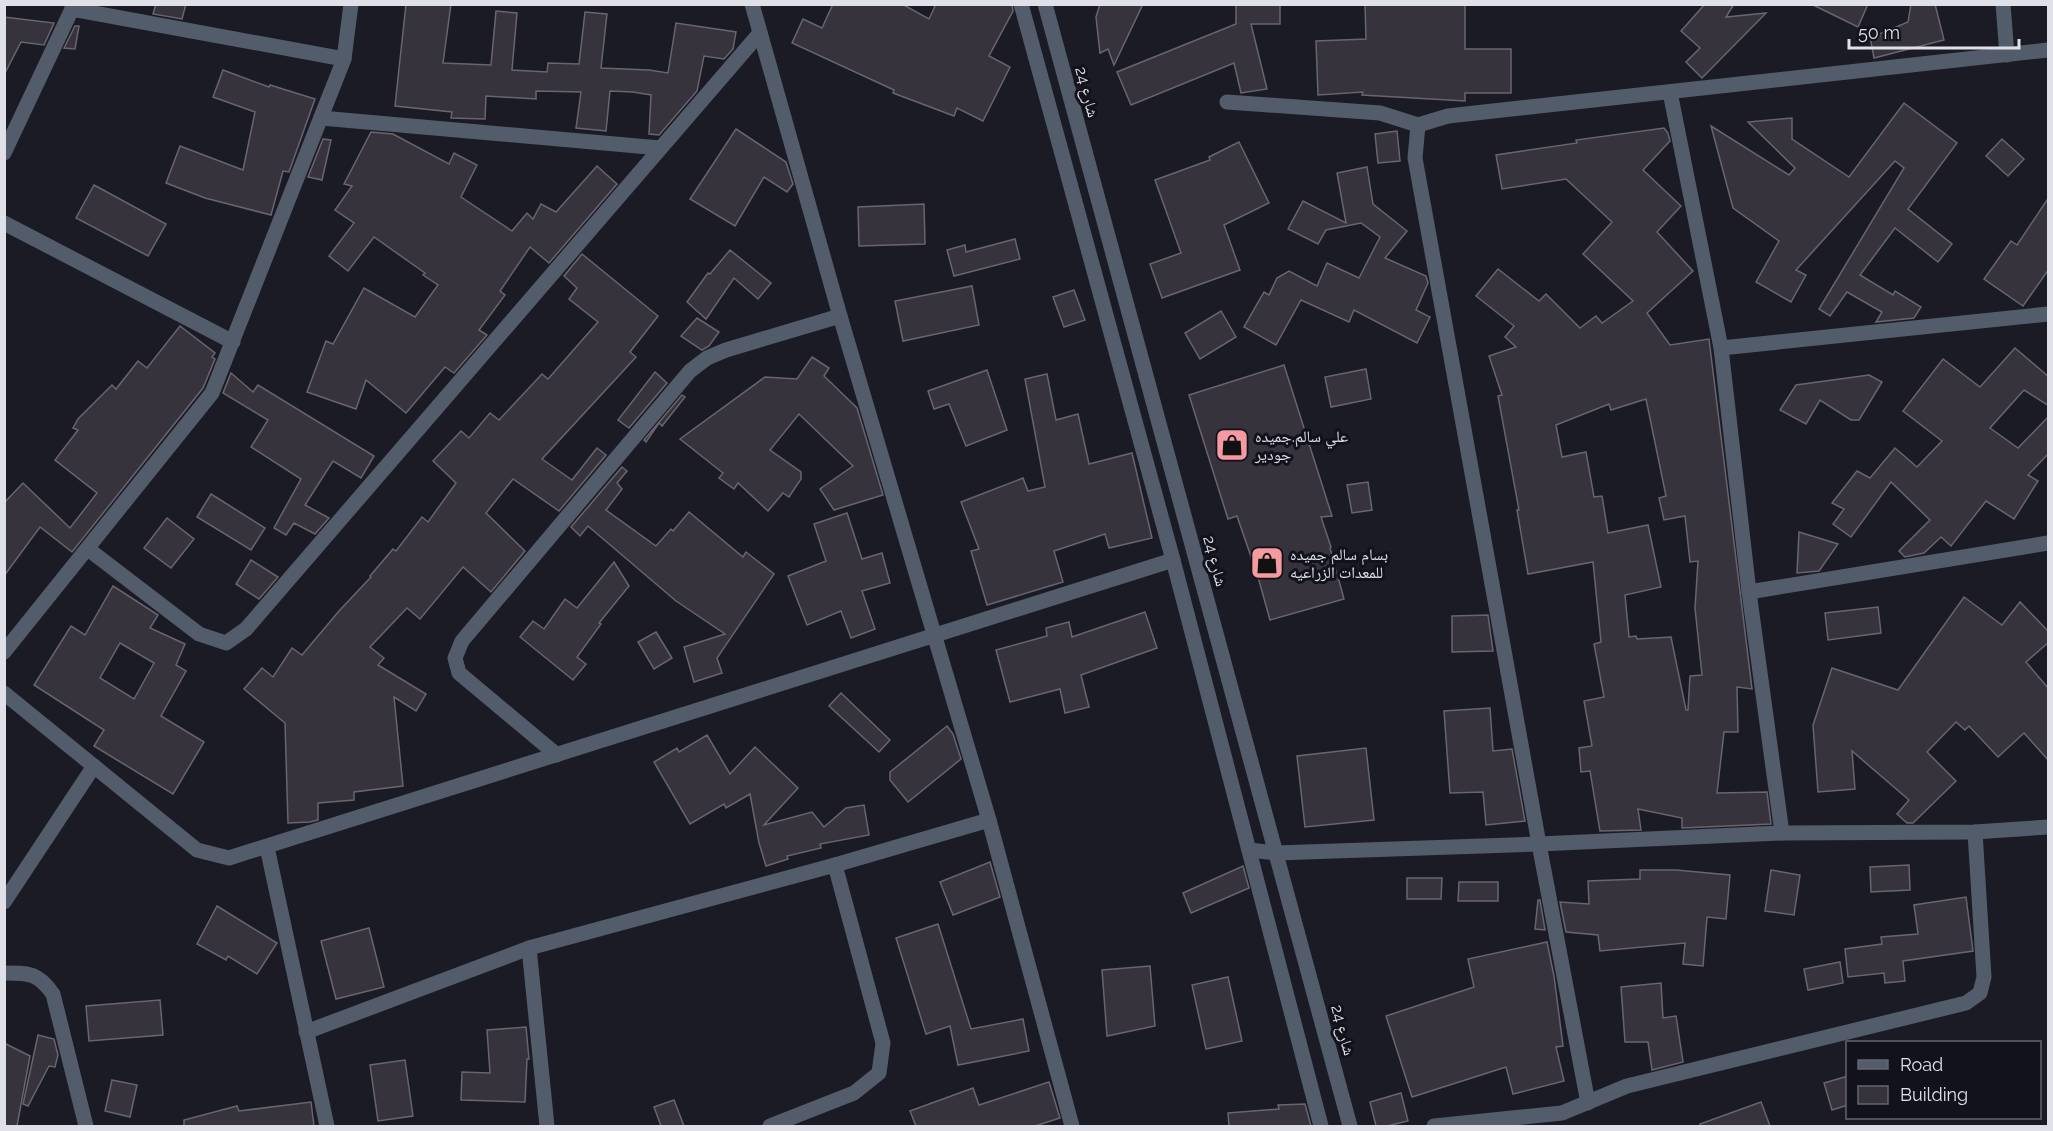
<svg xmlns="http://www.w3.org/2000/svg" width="2053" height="1131" font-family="Raleway,'Noto Naskh Arabic',sans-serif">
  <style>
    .building { fill: #36333d; stroke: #686570; stroke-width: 1.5; fill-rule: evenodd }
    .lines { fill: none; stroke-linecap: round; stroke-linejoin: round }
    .minor { stroke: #535c6b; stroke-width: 15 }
    .labels { text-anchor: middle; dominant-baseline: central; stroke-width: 6; stroke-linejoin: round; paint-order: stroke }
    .street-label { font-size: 16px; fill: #e0e1e8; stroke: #11121b }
    .poi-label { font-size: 16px; fill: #e0e1e8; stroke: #11121b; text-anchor: start }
  </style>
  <rect width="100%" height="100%" fill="#1a1b24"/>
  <g class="building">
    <path d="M156,4H186L182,19L153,14Z"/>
    <path d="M406,4H451L443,63L491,65L496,11L517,13L512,70L547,72L548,63L579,64L585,12L607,14L601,68L649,70L668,73L676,23L736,32L733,49L724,59L704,56L697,91L659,135L649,134L651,95L633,92L610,91L606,131L576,128L581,92L536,91V99L486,96L485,119L451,118L452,112L395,106Z"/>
    <path d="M833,4H902L929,19L936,4H1012L1013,11L989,56L1010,67L983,121L957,108L954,116L893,93L894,90L792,43L803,19L822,28Z"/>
    <path d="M1100,4H1143L1114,65L1108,49L1100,53L1096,17Z"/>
    <path d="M1236,4H1280V24H1251L1267,89L1241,93L1234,63L1131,105L1117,72L1236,24Z"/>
    <path d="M1365,4H1465V49H1511V93H1465V101L1362,95L1363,92L1318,95L1316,41L1366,39Z"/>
    <path d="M1705,4H1734L1726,17L1766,13L1702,78L1686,62L1700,48L1681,31Z"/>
    <path d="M1811,4H1868L1858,27Z"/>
    <path d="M1911,4H1935L1944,40L1874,58L1870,37L1879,36L1877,35L1908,22Z"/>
    <path d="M4,17L54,23L44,45L21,42L4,75Z"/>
    <path d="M75,26H79L75,49L64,48Z"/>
    <path d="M223,70L269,87L270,85L315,99L289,172L283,171L271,215L205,198L166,183L180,146L243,170L255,112L213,97Z"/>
    <path d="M1904,103L1957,143L1908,209L1952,244L1938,262L1895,228L1860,275L1893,295L1895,291L1921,307L1914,318L1876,322L1882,312L1847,292L1830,316L1819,309L1904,168L1895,161L1796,270L1806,275L1791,302L1756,282L1779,241L1733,208L1711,126L1789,175L1795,168L1748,122L1792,118V139L1849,177Z"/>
    <path d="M1664,128L1668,133L1670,141L1643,170L1681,206L1657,232L1693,271L1647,313L1670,345L1709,339L1752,689L1737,687L1738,732H1724L1717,793L1767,792L1771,824L1682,828V818L1638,809L1641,830L1600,831L1590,771L1581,772L1579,748L1592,746L1584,701L1604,697L1594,644L1601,642L1593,562L1528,574L1517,510H1519L1498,396L1502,395L1489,356L1516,347L1505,337L1514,326L1476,296L1498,269L1539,301L1546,294L1580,328L1596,316L1602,323L1633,301L1583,254L1612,222L1566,179L1502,189L1496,155L1577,143L1576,140ZM1646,399L1666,496L1659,498L1664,520L1685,516L1690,562L1698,561L1695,608L1702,675L1690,676L1688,710H1686L1671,637L1637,639L1636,636L1629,637L1625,595L1661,587L1648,525L1608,533L1602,496L1594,497L1586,452L1562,457L1556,425L1609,404L1611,410Z"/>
    <path d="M736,129L786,162L793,184L787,192L764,177L735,226L690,199Z"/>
    <path d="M1397,131L1400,161L1378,163L1375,134Z"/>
    <path d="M371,132L393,134L449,164L454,153L477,165L461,197L512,231L527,213L533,219L541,204L556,212L597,166L617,184L549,263L530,247L500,291L505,295L479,330L487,335L454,373L445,367L406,413L366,380L356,409L307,392L326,341L333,344L364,288L415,317L438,285L423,275L425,273L374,237L348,271L329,256L354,223L335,210L352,186L344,184Z"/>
    <path d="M323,139L331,140L322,180L308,177Z"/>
    <path d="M2002,139L2024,159L2008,176L1986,156Z"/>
    <path d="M1239,142L1269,203L1224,225L1240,270L1162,298L1150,264L1181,253L1155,180L1210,160L1209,157Z"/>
    <path d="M1367,167L1373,204L1407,231L1385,258L1426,276L1428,283L1416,310L1430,317L1417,343L1354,310L1349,322L1301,300L1276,345L1244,327L1264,292L1269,295L1277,278L1289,271L1317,286L1327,263L1359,278L1380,237L1361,223L1326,230L1318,244L1288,229L1303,201L1346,223L1337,173Z"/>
    <path d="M94,185L166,224L148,256L76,218Z"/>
    <path d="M2049,197V269L2023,306L1984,279L2011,241L2017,245Z"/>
    <path d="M924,204L925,244L859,246L858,207Z"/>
    <path d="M1015,239L1020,259L954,276L947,250L965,245L966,252Z"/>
    <path d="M730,250L771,283L758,299L734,278L706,319L687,302L708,273L710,274Z"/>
    <path d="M582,254L658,316L630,352L636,357L542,459L572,480L597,448L606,455L559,511L513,479L486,513L525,551L491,592L463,567L420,619L407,608L370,647L384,658L378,665L426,694L416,711L394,697L403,786L354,792V800L318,803V820L310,822L288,823L285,723L244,689L262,668L273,677L292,648L302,655L339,611L371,577L370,576L393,549L396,551L422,517L428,522L456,483L433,461L461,431L469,438L490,413L499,420L542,374L548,379L598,322L569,299L577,288L564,276Z"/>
    <path d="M972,286L979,325L903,341L895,301Z"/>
    <path d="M1074,290L1085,320L1064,327L1053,297Z"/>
    <path d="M1221,311L1236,337L1200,359L1185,333Z"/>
    <path d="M697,318L719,332L709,346L702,350L681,336Z"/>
    <path d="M180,326L215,353L212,357L215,359L203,388L72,552L40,527L4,576V503L23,483L70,528L97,493L55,460L78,430L73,428L78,419L112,385L116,389L138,361L147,368Z"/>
    <path d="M2015,348L2049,377V406L2024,390L1990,428L2018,448L2049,416V453L2028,475L2038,481L2014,519L1986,501L1951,546L1941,537L1924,553L1905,557L1899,551L1930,520L1891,482L1851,537L1833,524L1844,509L1832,503L1857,471L1870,478L1895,448L1917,467L1942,441L1903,411L1943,359L1980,387Z"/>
    <path d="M812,357L829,368L824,376L857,408L883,495L834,510L820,489L853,466L799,414L770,450L801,472V479L789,497L783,493L768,511L738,483L734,489L719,478L723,473L680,439L765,377L797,379Z"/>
    <path d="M1284,365L1332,516L1321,517L1331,547L1330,548L1344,599L1270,620L1258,577L1237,516L1228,519L1189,395Z"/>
    <path d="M1366,369L1371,399L1331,407L1325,377Z"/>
    <path d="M987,370L1007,430L966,446L949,404L934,409L928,391Z"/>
    <path d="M655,372L667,383L629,428L618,420Z"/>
    <path d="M231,373L253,392L258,385L374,456L361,478L333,461L305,505L329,518L315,534L294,523L286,535L274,528L301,479L251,447L268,420L223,393Z"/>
    <path d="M1047,374L1056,420L1078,414L1089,464L1132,453L1152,538L1109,548L1105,534L1054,551L1063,582L987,605L971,551L979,549L961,502L1023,478L1028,491L1045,487L1025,379Z"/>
    <path d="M1869,375L1882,382L1859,420H1851L1820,400L1806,424L1780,410L1796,385Z"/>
    <path d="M682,395L685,397L662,426L659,423L646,442L644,440Z"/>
    <path d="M622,467L627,471L617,483L622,489L606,510L656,546L671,529L673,531L689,512L743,557L746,552L774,574L717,658L722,673L694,682L684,647L725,634L676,601L588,526L580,536L571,527Z"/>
    <path d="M1368,482L1372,510L1352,513L1347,485Z"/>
    <path d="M211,494L265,528L251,550L197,517Z"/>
    <path d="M847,513L862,559L882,553L890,583L862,591L875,629L851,638L841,611L807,625L788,576L826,561L814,524Z"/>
    <path d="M167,518L194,539L171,568L144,548Z"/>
    <path d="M1799,532L1838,544L1819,571L1797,573Z"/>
    <path d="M251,560L278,577L259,599L236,584Z"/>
    <path d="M614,562L629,586L599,623L601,624L577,657L586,664L573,680L520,637L533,621L544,629L565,599L577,608Z"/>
    <path d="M113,586L158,615L150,628L185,644L176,665L186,671L161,716L204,742L173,794L94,746L104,730L34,685L71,626L85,635ZM120,643L154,663L134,699L100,678Z"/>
    <path d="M1964,597L2002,625L2020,602L2049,632V642L2026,662L2049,689V761L2024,733L1998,757L1969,726L1965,730L1956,722L1927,752L1956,781L1913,823H1907L1897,814L1909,800L1852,751L1855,789L1818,792L1813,725L1832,668L1898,690Z"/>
    <path d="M1878,607L1881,633L1828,640L1825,613Z"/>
    <path d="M1145,612L1157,648L1081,675L1089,707L1065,713L1060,689L1010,702L996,650L1047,636L1046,628L1069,622L1072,637Z"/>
    <path d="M1488,615L1493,651L1452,652V616Z"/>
    <path d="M656,632L672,658L654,669L638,642Z"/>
    <path d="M841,693L890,740L879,752L829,706Z"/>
    <path d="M1490,708L1493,751L1512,749L1525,821L1486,825L1483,792L1450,793L1444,711Z"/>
    <path d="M947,726L953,734L961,759L908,802L890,780V772Z"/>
    <path d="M707,735L730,774L755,747L798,788L764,825L812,812L824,827L846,808L864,805L869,835L820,844L821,848L787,856L788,859L766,866L759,843L750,794L726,808L724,804L690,824L654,762L677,748L679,752Z"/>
    <path d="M1366,748L1374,820L1305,827L1297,756Z"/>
    <path d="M990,862L1000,897L953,915L940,882Z"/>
    <path d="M1909,865L1910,890L1871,892L1870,867Z"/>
    <path d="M1243,866L1249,888L1191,913L1183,893Z"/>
    <path d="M1640,870H1676L1730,875L1726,919L1707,917L1703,966L1683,964L1685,943L1600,951L1598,935L1566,932L1560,902L1589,904L1588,881L1640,879Z"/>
    <path d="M1771,870L1800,875L1794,915L1765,911Z"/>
    <path d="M1407,878H1442L1441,899H1407Z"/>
    <path d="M1459,882H1498V901H1458Z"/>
    <path d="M1966,897L1973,951L1903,961L1905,981L1885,983L1884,973L1848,977L1845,949L1882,944L1881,937L1918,934L1914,905Z"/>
    <path d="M1538,900H1540L1545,930L1535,929Z"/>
    <path d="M217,906L277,943L257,974L228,956L226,960L197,944Z"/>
    <path d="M938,924L971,1029L1023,1019L1029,1051L958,1065L950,1026L926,1034L896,938Z"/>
    <path d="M369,928L384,987L336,999L321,941Z"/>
    <path d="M1547,942L1554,976L1563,1046L1556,1047L1564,1081L1513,1094L1506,1067L1412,1097L1386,1016L1474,987L1468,959Z"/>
    <path d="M1840,962L1843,983L1808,990L1804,969Z"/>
    <path d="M1150,966L1155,1026L1107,1036L1102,970Z"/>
    <path d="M1228,977L1242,1041L1206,1049L1192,985Z"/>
    <path d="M1661,983L1663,1018L1676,1016L1683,1062L1652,1070L1648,1042H1625L1621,987Z"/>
    <path d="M160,1000L163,1035L89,1041L86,1006Z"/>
    <path d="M526,1027L529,1059H527L525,1102L461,1100L462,1072L490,1073L487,1030Z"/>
    <path d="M38,1035L54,1039L58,1055L55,1067L49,1066L28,1106L23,1104Z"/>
    <path d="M4,1043L30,1056L17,1126H4Z"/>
    <path d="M405,1060L413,1116L378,1121L370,1065Z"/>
    <path d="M1848,1076V1105L1832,1110L1824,1083Z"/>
    <path d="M112,1080L137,1085L130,1117L105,1111Z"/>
    <path d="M1049,1082L1060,1118L1035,1126H916L910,1111L973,1088L979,1105Z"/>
    <path d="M1401,1093L1408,1121L1387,1126H1376L1370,1102Z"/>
    <path d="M674,1100L684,1126H661L654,1107Z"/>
    <path d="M311,1102L314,1126H184V1120L237,1106L239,1111Z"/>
    <path d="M1761,1102L1770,1126H1700V1124Z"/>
    <path d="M1305,1104L1311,1126H1229L1228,1113L1279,1109L1278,1105Z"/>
  </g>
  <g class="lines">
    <g class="minor">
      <path d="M752,4L840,316L989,820L1072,1126"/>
      <path d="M1021,4L1173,560L1321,1126"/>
      <path d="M1045,4L1350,1126"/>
      <path d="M2003,4L2007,55"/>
      <path d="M72,9L344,59"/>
      <path d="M1670,92L1721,348L1749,592L1782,833"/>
      <path d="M1227,102L1380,113L1418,125L1448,116L2048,50"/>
      <path d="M321,118L660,148"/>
      <path d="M1418,125L1415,158L1539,844L1588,1103"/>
      <path d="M4,153L72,9V4"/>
      <path d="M4,223L233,342"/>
      <path d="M1721,348L2048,314"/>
      <path d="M88,549L199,634L226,643L246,629L760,33"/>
      <path d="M1749,592L2048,543"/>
      <path d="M4,652L212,393L344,59L351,4"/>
      <path d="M4,693L197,850L229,858L1173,560"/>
      <path d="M557,755L459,673L455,658L462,641L690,371L707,358L726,350L840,316"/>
      <path d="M267,847L327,1126"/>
      <path d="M1249,850L1276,853L1539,844L1782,833L1975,832L2048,827"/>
      <path d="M4,902L94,766"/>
      <path d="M529,948L547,1126"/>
      <path d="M4,973C30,973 38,973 53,994L86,1126"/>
      <path d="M306,1032L529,948L835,865L989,820"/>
      <path d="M770,1126L854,1093L879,1073L883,1043L835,865"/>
      <path d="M1434,1126L1562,1113L1627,1086L1966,1003L1980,993L1984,977L1975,832"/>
    </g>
  </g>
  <defs>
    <symbol id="shop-square" viewBox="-11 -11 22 22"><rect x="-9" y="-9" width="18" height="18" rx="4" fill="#f49aa0" stroke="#11121b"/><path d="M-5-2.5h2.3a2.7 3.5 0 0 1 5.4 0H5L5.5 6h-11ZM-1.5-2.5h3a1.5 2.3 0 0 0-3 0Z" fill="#111"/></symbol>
  </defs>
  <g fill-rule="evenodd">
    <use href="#shop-square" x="1213" y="426" width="38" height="38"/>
    <use href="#shop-square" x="1248" y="544" width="38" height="38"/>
  </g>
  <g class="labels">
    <g class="street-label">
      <text transform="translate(1087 92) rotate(75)">شارع 24</text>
      <text transform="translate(1215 561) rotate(75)">شارع 24</text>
      <text transform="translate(1343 1030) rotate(75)">شارع 24</text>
    </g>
    <g class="poi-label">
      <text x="1255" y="436">علي سالم.جميده<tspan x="1255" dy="18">جودير</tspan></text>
      <text x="1290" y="554">بسام سالم جميده<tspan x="1290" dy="18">للمعدات الزراعيه</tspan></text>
    </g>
  </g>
  <rect width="2053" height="1131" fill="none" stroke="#e0e1e8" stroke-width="12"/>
  <rect x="1846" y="1041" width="195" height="78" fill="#11121b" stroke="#64656d" stroke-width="1.5"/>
  <rect x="1858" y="1060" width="30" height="9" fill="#535c6b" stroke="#64656d" stroke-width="1.5"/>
  <text x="1900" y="1071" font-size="18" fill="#e0e1e8">Road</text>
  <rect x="1858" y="1086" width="30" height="18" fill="#36333d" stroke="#64656d" stroke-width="1.5"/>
  <text x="1900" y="1101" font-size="18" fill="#e0e1e8">Building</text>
  <path d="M1849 39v9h170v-9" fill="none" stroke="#e0e1e8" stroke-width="3"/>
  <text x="1858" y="39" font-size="18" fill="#e0e1e8" stroke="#11121b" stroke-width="4.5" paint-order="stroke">50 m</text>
</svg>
